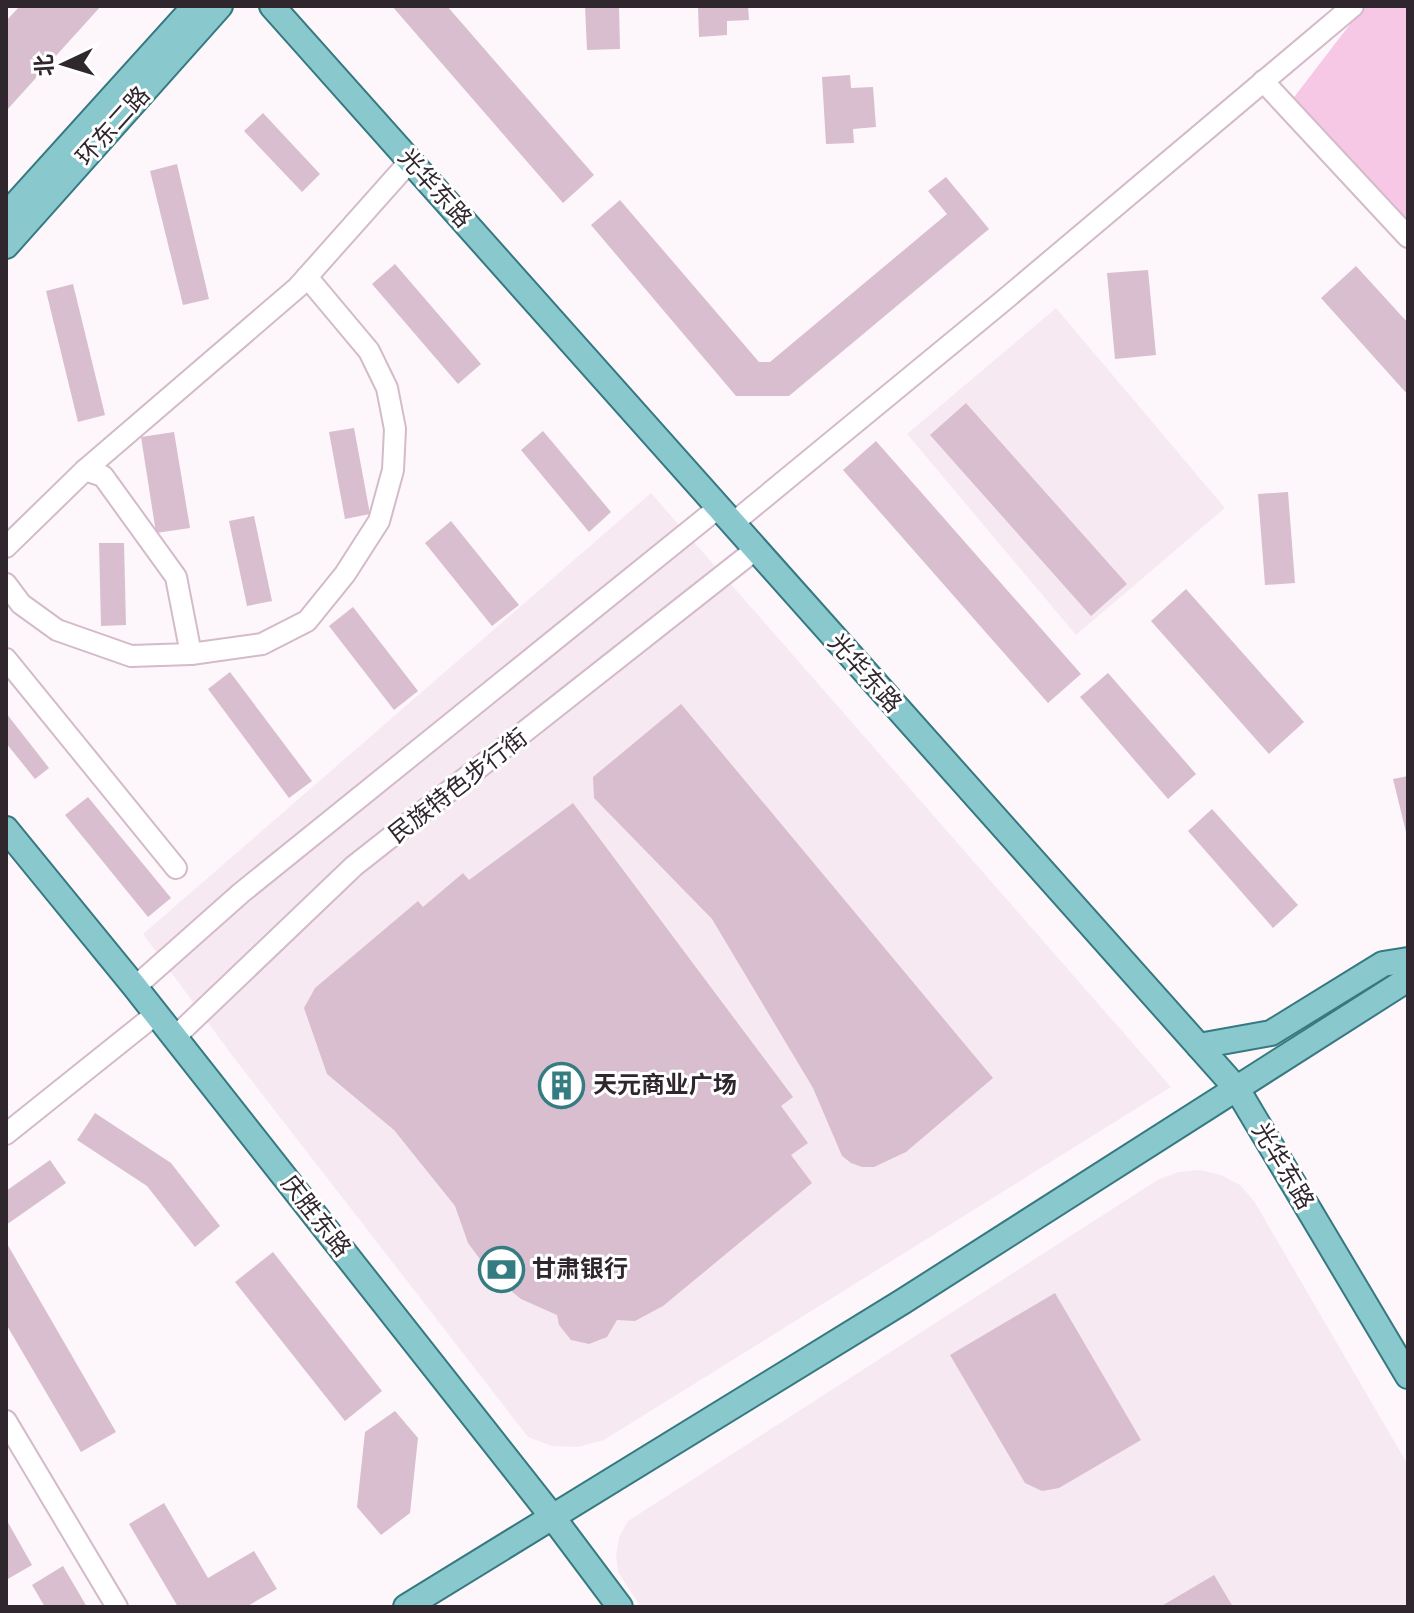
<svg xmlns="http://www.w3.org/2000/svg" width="1414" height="1613" font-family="'Roboto Condensed','Noto Sans SC',sans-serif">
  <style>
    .built { fill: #f7e9f1 }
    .green { fill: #f6c8e6 }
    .building { fill: #d8bece }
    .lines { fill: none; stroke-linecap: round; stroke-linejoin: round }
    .minor-casing { stroke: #d4baca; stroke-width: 24 }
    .major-casing { stroke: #367981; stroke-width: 28 }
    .minor { stroke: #fff; stroke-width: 20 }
    .major { stroke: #89c9ce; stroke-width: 24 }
    .labels { text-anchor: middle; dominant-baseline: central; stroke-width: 6; stroke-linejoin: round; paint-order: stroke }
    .street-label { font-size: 24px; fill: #30262d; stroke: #fff }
    .poi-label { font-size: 24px; font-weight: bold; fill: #30262d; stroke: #fff; text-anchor: start }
  </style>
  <rect width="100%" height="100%" fill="#fdf7fb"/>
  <g class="built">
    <path d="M1056,308L1225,508L1076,635L907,434Z"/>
    <path d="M651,493L1171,1087L604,1440L578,1447L552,1446L528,1437L231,1054L143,934Z"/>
    <path d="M1200,1170L1221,1175L1240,1185L1254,1201L1408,1465V1607H641L618,1572L616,1555L619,1537L628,1521L1159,1179L1179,1172Z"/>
  </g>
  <path class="green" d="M1364,6H1408V234L1285,109Z"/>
  <g class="building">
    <path d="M20,6H101L6,111V21Z"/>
    <path d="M392,6H447L594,175L563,203Z"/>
    <path d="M585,6H619L620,49L587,50Z"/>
    <path d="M698,6H748L749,20L727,21V35L699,37Z"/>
    <path d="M850,75L851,88L873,87L876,127L853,129L854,143L826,144L822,77Z"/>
    <path d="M263,113L320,174L302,192L244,131Z"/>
    <path d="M177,164L209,299L183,305L150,171Z"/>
    <path d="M946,177L989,229L789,396H736L591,225L620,200L759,362H770L947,214L928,191Z"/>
    <path d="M395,264L481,364L458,384L372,284Z"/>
    <path d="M1356,266L1408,323V395L1321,298Z"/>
    <path d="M1148,270L1156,355L1115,359L1107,273Z"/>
    <path d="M73,284L105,415L78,422L46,291Z"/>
    <path d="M966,403L1127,584L1091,616L930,435Z"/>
    <path d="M354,428L370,514L345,519L329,432Z"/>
    <path d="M543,431L611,512L589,532L521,450Z"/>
    <path d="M174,432L190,528L156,533L141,437Z"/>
    <path d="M876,441L1081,674L1048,703L843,470Z"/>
    <path d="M1288,492L1295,583L1265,585L1258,494Z"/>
    <path d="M254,516L272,601L247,606L229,521Z"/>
    <path d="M451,521L519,605L492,626L425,543Z"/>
    <path d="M99,543H124L126,625L101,626Z"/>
    <path d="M1186,589L1304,722L1269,754L1151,621Z"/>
    <path d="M353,607L418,691L394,710L329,626Z"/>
    <path d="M230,672L312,781L289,798L208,689Z"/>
    <path d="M1108,673L1196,774L1168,799L1080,697Z"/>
    <path d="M681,704L993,1078L906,1152L874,1167H862L851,1163L842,1156L813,1088L712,919L594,798L593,777Z"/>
    <path d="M6,713L49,768L35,779L6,743Z"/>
    <path d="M1408,776V836H1407L1393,779Z"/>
    <path d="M88,797L171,898L148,917L65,815Z"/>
    <path d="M573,803L793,1097L781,1106L808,1143L791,1155L812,1183L663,1306L635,1321L617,1320L607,1337L589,1344L571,1340L559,1325L557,1315L521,1299L491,1274L468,1243L455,1206L394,1130L327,1074L304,1008L315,988L418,901L423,907L463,873L469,880Z"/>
    <path d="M1212,809L1298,905L1273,928L1188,831Z"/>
    <path d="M95,1113L171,1163L220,1226L195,1247L147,1186L77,1140Z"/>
    <path d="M50,1160L66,1183L6,1225V1191Z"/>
    <path d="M6,1242L116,1432L81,1452L6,1324Z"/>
    <path d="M273,1252L382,1391L345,1421L235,1282Z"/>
    <path d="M1055,1293L1141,1440L1059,1488L1042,1491L1025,1483L950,1355Z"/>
    <path d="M395,1411L418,1438L410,1513L381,1535L357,1507L365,1432Z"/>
    <path d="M164,1503L208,1578L254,1551L277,1589L246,1607H178L129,1524Z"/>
    <path d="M6,1519L32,1565L6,1580Z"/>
    <path d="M63,1566L87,1607H45L32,1585Z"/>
    <path d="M1214,1575L1233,1607H1160Z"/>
  </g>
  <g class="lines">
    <defs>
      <g id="minor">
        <path d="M1263,81L1408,237"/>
        <path d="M85,470L103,476L176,577L191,654"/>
        <path d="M732,524L1003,301L1353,6"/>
        <path d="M6,547L85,470L298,287L411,160"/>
        <path d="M6,584L21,604L57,630L131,656L191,654L262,644L307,621L345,574L379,521L393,470L395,429L387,388L369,351L307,277"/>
        <path d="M6,659L176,868"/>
        <path d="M135,987L241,893L718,508"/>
        <path d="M175,1037L354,866L755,550"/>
        <path d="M6,1134L156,1014"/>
        <path d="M6,1421L117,1607"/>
      </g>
      <g id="major">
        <path d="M272,6L1237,1089L1408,1376"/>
        <path d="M6,215L195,6"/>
        <path d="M6,246L220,6"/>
        <path d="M6,829L135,987L551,1515L620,1607"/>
        <path d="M1199,1046L1271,1033L1383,964L1408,960"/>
        <path d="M406,1607L902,1302L1408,979"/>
      </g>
    </defs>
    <use href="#minor" class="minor-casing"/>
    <use href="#major" class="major-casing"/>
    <use href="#minor" class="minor"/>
    <use href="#major" class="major"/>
  </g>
  <defs>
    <symbol id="building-ring" viewBox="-11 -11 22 22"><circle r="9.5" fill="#fff" stroke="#347c82" stroke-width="1.5"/><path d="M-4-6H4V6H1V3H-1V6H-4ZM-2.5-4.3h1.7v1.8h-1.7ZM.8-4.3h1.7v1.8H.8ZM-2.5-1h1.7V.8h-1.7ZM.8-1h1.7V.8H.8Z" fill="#347c82"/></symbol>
    <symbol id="bank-ring" viewBox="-11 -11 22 22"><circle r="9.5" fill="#fff" stroke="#347c82" stroke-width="1.5"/><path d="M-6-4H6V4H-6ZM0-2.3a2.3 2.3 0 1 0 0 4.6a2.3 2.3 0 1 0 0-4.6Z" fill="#347c82"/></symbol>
  </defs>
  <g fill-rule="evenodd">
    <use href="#building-ring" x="536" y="1060" width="51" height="51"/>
    <use href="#bank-ring" x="476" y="1244" width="51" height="51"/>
  </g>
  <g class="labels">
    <g class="street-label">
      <text transform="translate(113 126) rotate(-48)">环东二路</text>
      <text transform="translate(435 188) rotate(48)">光华东路</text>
      <text transform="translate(865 673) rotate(48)">光华东路</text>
      <text transform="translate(458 786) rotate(-38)">民族特色步行街</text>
      <text transform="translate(1283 1166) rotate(59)">光华东路</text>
      <text transform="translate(316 1216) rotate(52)">庆胜东路</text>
    </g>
    <g class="poi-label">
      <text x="593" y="1085">天元商业广场</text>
      <text x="532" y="1269">甘肃银行</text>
    </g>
  </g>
  <rect width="1414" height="1613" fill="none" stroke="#30262d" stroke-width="16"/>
  <g transform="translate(64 64) rotate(266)" stroke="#ffffff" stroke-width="6" paint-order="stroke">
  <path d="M0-6L14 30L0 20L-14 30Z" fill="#30262d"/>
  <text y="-12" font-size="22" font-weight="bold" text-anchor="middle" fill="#30262d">北</text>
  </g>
</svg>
